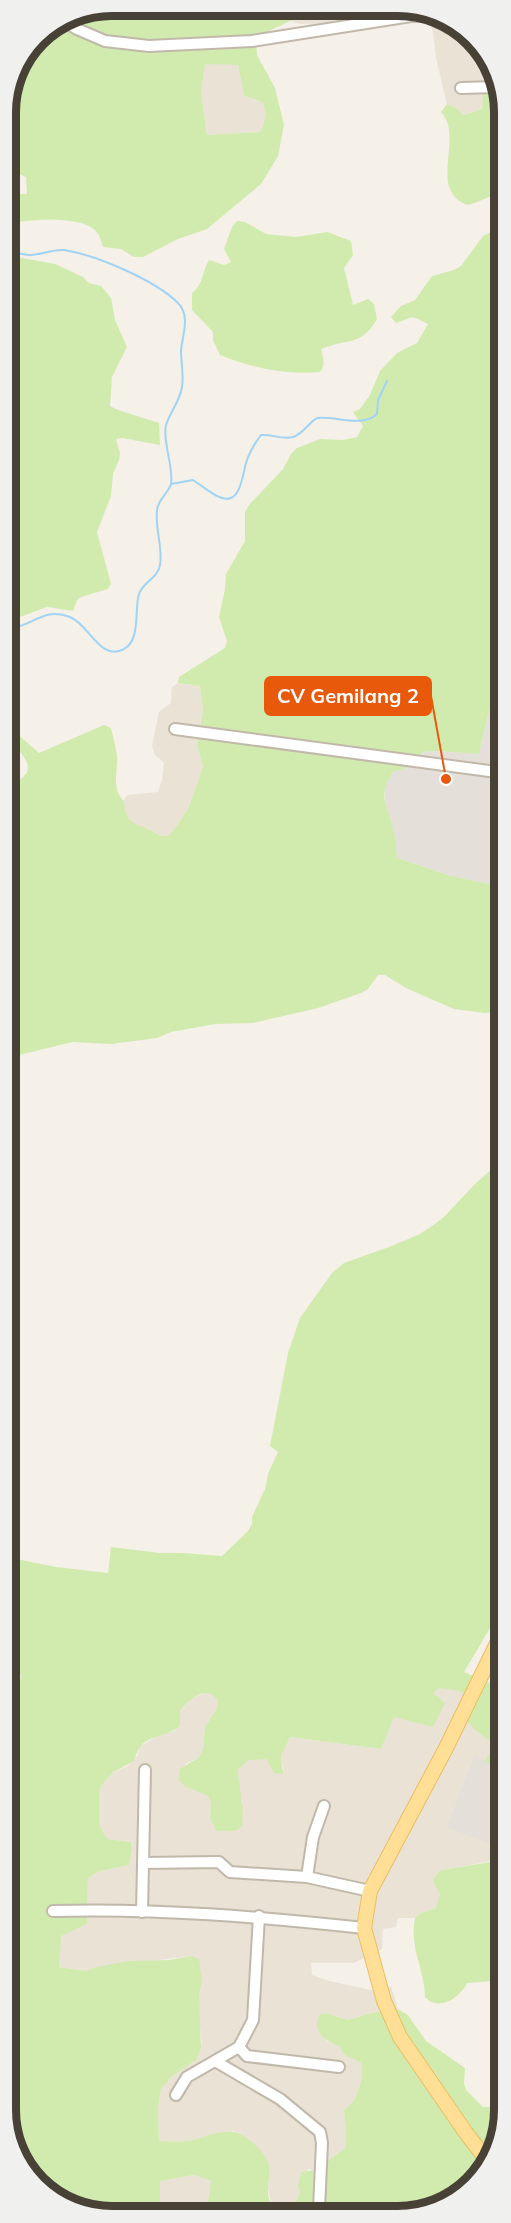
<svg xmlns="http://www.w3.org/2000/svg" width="511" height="2223" font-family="Mulish,sans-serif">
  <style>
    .residential { fill: #e9e2d5 }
    .industrial { fill: #e4dfd9 }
    .green { fill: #d1ebaf; fill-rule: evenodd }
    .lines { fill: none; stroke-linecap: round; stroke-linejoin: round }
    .stream { stroke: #a1d4f4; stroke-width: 2 }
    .minor-casing { stroke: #c1b8aa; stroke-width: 14 }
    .major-casing { stroke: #eabe61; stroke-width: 16 }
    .minor { stroke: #fff; stroke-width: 10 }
    .major { stroke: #ffdf96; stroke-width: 14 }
    .rim { fill: none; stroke: #484136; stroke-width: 8 }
    .leader { fill: none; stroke: #e8590c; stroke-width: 2 }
    .callout-dot { fill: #e8590c; stroke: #fff; stroke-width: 2 }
    .callout { fill: #e8590c; stroke: #e8590c; stroke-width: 2 }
    .callout-label { font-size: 20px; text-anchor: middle; font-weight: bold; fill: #fff }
  </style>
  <rect width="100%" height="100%" fill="#f5f0e8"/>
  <g class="residential">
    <path d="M290,11H335L333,16L337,23L301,24L290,21Z"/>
    <path d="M426,11L478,42L504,99L495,93H483L482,109L464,115L456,108L447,104L436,58L433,32Z"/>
    <path d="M205,63L238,65L244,96L263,102L266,115L261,132L207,135L201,92Z"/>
    <path d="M178,683L200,686L203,710L197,745L203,767L188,809L173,831L167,836H160L148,828L140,827L131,822L124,814V801L127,795L158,792L162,780L164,762L155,755L152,746L159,712L171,703L172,687Z"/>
    <path d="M439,1687L460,1691L472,1701L475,1730L494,1745L484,1762L474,1755L446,1828L502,1846L503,1859L441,1870L439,1902L436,1908L421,1913L415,1918H398L396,1927L383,1929L382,1949L354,1963H311L312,1975L329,1981L371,1990L391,1987L398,2009L371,2013L348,2020L326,2013V2041L340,2047L361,2063L362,2078L355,2099L344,2110L346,2132L345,2148L315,2170L308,2169L298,2186L300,2193L292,2209L276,2207L271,2202L268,2188L269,2180L234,2131L187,2141H159L158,2108L161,2089L171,2077L196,2060L202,2041L199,2019V1996L202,1982L192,1956L93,1968L86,1971L59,1967L60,1936L87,1924L88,1878L100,1871L129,1865L132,1849L131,1842L107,1839L99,1825V1791L102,1785L112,1773L128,1766L138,1755L139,1747L159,1735L174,1731L180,1726V1711L193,1698L207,1692L213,1694L219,1700L217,1708L205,1727L203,1749L199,1757L185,1764L186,1787L208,1795L211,1802L210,1818L216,1831L243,1802L239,1795L238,1770L248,1759H266L284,1770L281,1756L290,1737L381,1749L394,1716L433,1727L438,1698L433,1693Z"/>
    <path d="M194,2175L212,2181L206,2215H160V2181Z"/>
  </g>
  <g class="industrial">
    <path d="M504,674V887L451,876L397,858L393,828L386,809L384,786L393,772L407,768L423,752L437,751L479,754L489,711Z"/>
    <path d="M474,1755L505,1770V1848L446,1828Z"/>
  </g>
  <g class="green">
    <path d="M426,10L428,11L349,19L337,23L333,16L335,11Z"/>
    <path d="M290,11V21L256,37L257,55L275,88L284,125L278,156L261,184L207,229L178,239L143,257H134L121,249L103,247C101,241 100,235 95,230C77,215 28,220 6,224V194L13,191L20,194H27L26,177L19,174L17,167L18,118L12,93L30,52L57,30L72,14ZM205,64L238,65L244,96L263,102L266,115L261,132L207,135L201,92Z"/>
    <path d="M483,93H495L504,99V193C487,195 482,202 467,205C427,188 465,138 441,112L447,104L456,108L464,115L482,109Z"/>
    <path d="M237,221L245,222L266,234L296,237L327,232L351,241L353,255L344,268L353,305L368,299L374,304L377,319C361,347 347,338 321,349C323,357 326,365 320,372C285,375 253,368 220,355L213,340V332L192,310V293C203,285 202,272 209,260L224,265L231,262L224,249L232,227Z"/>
    <path d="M504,225V674L489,711L479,754L437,751L423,752L407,768L393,772C377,797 387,803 393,828C396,838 396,848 397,858L451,876L504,887V1011L485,1013L454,1009L406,988L385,975H378L368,989L361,993L318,1008L253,1023L215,1024L171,1032L157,1038L111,1044L72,1042L7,1058L6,787C12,784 19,781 24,776C37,765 15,746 6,740V724L39,753L104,725L111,728C113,737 116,747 117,756C118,772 111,789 124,801C125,830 142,821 160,836H167L173,831L188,809L203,767L197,745L203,710L200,686L178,683L179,677L225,648L227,641L219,617L225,589L226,574L245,541V512L249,505L283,469L291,454L297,448L320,439L343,440L357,437L363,426L353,412L360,409L370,395L380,371L397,353L417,343L428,324C409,315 416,316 396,323L391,317L401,306L415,300L432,276L454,270L461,266L483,236Z"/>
    <path d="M6,255L55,264L83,277L89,283L101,286L111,298L115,320L127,347L112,377L110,406L118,410L159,423L160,445L122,438L116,439L120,453L119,460L113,474L111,496L97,532L111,584L108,589L81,597L77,600L73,611L47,607L6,622Z"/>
    <path d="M504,1158L505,1603L464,1672L495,1685L505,1726V1770L484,1762L494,1745L475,1730L466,1719L472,1701L460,1691L439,1688L433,1693L445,1703L433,1727L394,1717L381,1749L290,1737L281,1756L283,1774L274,1773L266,1759L248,1760L238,1770C239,1790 245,1807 242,1826L236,1831H216L210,1818L211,1802L208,1796L186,1787L179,1780L180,1769L199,1757L203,1749L205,1727L217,1708L218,1700C204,1684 191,1699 180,1711V1726C169,1736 149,1735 140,1747C137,1750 136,1757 134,1761L112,1773L102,1785L99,1791V1825L107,1839L131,1842L132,1849L129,1865L100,1871L88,1878L87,1924L61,1936L59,1967L86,1971L93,1968L127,1961L169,1960L192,1956L199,1959L202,1982L199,1996L201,2048L196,2060L171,2077L161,2089L158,2108L159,2141C168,2141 178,2142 187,2141C202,2139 222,2128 237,2133C249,2137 266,2153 269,2165C271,2177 263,2198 274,2206C279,2209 287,2209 292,2209L300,2193L298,2186L301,2172L315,2170L345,2148L346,2132L344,2110L355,2099L362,2078L361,2063C352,2056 344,2059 340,2047C325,2041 312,2032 319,2015L326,2013L348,2020L371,2013L398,2009L408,2015L426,2041L465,2068L464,2083L466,2090L483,2107H497L505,2104V2117L478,2181L413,2216L206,2215L211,2181L194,2175L160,2181V2215H91L33,2181L7,2125V1699L18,1694L21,1675L7,1671V1557L56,1567L108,1573L111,1547L160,1553H183L222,1556L248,1531L252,1524V1517L265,1489L268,1474L278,1452L270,1446L288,1353L300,1318L332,1273L344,1263L389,1247L418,1235L432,1226L444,1217L474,1185Z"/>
    <path d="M502,1846L505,1848V1984L493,1981L467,1983C460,1998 438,2012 425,1997C425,1970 409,1948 415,1918L421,1913L436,1908L440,1894L433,1882L436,1875L441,1870L503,1860Z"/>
  </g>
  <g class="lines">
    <g class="stream">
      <path d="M6,251C13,252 21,254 29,255C41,255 52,249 64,250C96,255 155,280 178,303C191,316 182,336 181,351C181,363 184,376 182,387C180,401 170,412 166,425C162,440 174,468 171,484C168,494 157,500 157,511C155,530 163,547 160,565C158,578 143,582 139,594C134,610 141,640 124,649C100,662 89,624 70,617C43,606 32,628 6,629"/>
      <path d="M171,484L193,480C201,485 209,492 217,496C242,509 242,473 247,460C250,451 255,443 261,435C272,434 282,440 293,437C304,434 311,419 318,418C336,416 362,428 377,414L378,400L387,381"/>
      <path d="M7,1704H8"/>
    </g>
    <defs>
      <g id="minor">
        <path d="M63,20L77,29L105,41L149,46L252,41L411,16H436"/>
        <path d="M461,88L499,87"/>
        <path d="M175,729L504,773"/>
        <path d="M143,1863L219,1862L230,1872L307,1877L370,1891"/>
        <path d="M307,1877L313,1837L324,1806"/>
        <path d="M53,1911C157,1908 261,1917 364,1928"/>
        <path d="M142,1912L145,1770"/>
        <path d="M239,2047L247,2056L339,2067"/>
        <path d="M215,2061L280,2099L320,2132L322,2143L319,2209"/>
        <path d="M176,2095L187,2077L239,2047L253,2020L259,1916"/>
      </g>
      <path id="major" d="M487,2160L466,2133L400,2037L384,2001L364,1928L370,1891L446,1748L505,1627"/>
    </defs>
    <use href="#minor" class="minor-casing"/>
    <use href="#major" class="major-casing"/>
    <use href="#minor" class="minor"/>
    <use href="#major" class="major"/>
  </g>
  <path d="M0 0H511V2223H0ZM112 16H398A96 96 0 0 1 494 112V2110A96 96 0 0 1 398 2206H112A96 96 0 0 1 16 2110V112A96 96 0 0 1 112 16Z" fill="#f0f0ef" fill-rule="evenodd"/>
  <path class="rim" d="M112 16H398A96 96 0 0 1 494 112V2110A96 96 0 0 1 398 2206H112A96 96 0 0 1 16 2110V112A96 96 0 0 1 112 16Z"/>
  <path class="leader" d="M446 779L431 696"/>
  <circle class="callout-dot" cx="446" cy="779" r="6"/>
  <rect class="callout" x="265" y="677" width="166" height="38" rx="6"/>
  <g class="callout-label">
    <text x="348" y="703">CV Gemilang 2</text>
  </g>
</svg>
